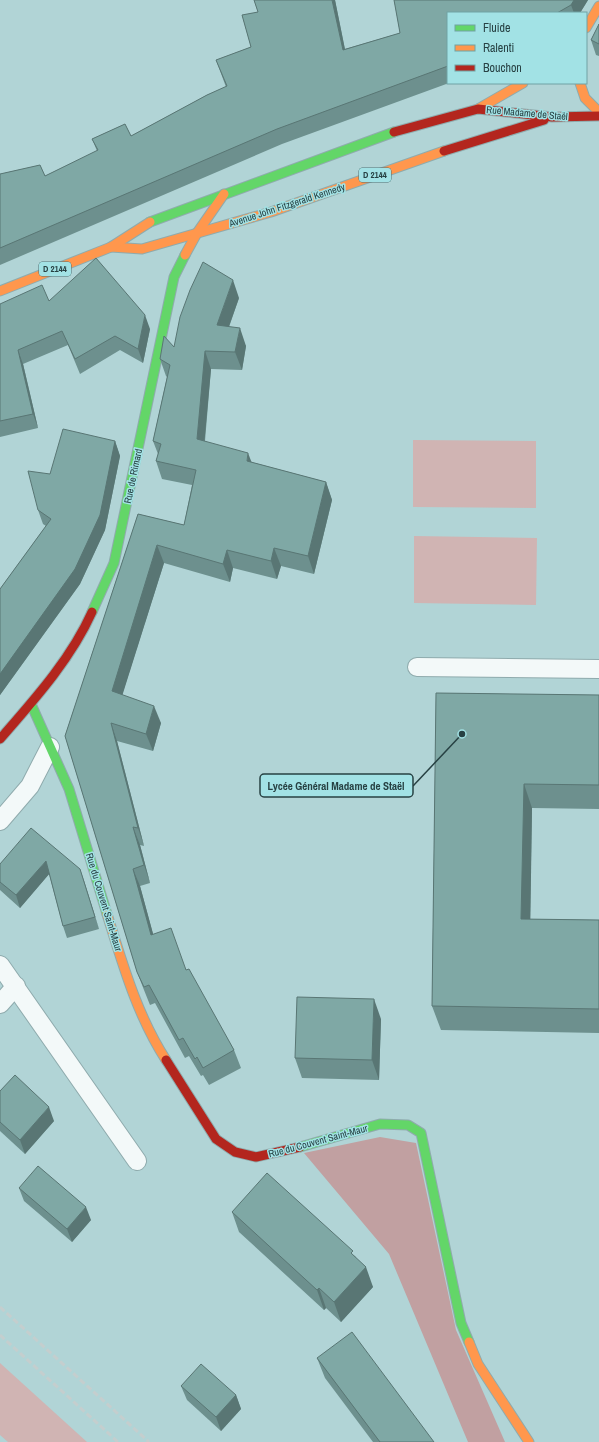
<svg xmlns="http://www.w3.org/2000/svg" width="599" height="1442" font-family="'Archivo Narrow',sans-serif">
  <style>
    .green { fill: #d0b4b3 }
    .forest { fill: #c1a0a1 }
    .lines { fill: none; stroke-linecap: round; stroke-linejoin: round }
    .lane-casing { stroke: #8fabad; stroke-width: 20 }
    .fast-casing { stroke: #8fabad; stroke-width: 11 }
    .slow-casing { stroke: #8fabad; stroke-width: 11 }
    .jam-casing { stroke: #8fabad; stroke-width: 11 }
    .lane { stroke: #f3f9f9; stroke-width: 18 }
    .fast { stroke: #63d668; stroke-width: 9 }
    .slow { stroke: #ff974d; stroke-width: 9 }
    .jam { stroke: #b3261e; stroke-width: 9 }
    .rail { stroke: #c4cece; stroke-width: 3; stroke-dasharray: 6 3; stroke-linecap: butt }
    .wall { fill: #6d908e }
    .shaded-wall { fill: #597674 }
    .building { fill: #7fa8a5; stroke: #597674 }
    .labels { text-anchor: middle; dominant-baseline: central; stroke-width: 3; stroke-linejoin: round; paint-order: stroke }
    .shield { fill: #a2e2e5; stroke: #4c7174; stroke-width: 1 }
    .shield-label { font-size: 9px; font-weight: bold; fill: #274143 }
    .street-label { font-size: 10px; fill: #274143; stroke: #a2e2e5 }
    .leader { fill: none; stroke: #274143; stroke-width: 1.5 }
    .callout-dot { fill: #274143; stroke: #a2e2e5; stroke-width: 1.5 }
    .callout { fill: #a2e2e5; stroke: #274143; stroke-width: 1.5 }
    .callout-label { font-size: 11px; text-anchor: middle; font-weight: bold; fill: #274143 }
  </style>
  <rect width="100%" height="100%" fill="#b1d4d6"/>
  <g class="green">
    <path d="M413,440L536,441V508L413,507Z"/>
    <path d="M414,536L537,538L536,605L414,603Z"/>
    <path d="M0,1363L87,1442H8L0,1435Z"/>
  </g>
  <path class="forest" d="M380,1137L416,1143L456,1330L505,1442H468L389,1254L304,1153Z"/>
  <g class="lines">
    <defs>
      <g id="lane">
        <path d="M417,667L599,669"/>
        <path d="M0,821L30,786L50,747"/>
        <path d="M0,965L137,1161"/>
        <path d="M0,1004L16,986"/>
      </g>
      <g id="fast">
        <path d="M150,222L394,132"/>
        <path d="M92,612L114,563L174,277L185,255"/>
        <path d="M31,704L69,789L107,914"/>
        <path d="M300,1147L380,1124L408,1125L421,1133L461,1323L469,1342"/>
      </g>
      <g id="slow">
        <path d="M586,28L599,6"/>
        <path d="M580,83L585,98L599,112"/>
        <path d="M478,109L523,83"/>
        <path d="M111,247L142,249L271,212L444,151"/>
        <path d="M185,255L197,233L224,194"/>
        <path d="M0,291L111,247L150,222"/>
        <path d="M107,914C123,965 137,1015 166,1060"/>
        <path d="M469,1342L478,1364L529,1442"/>
      </g>
      <g id="jam">
        <path d="M394,132L478,109L552,117L599,116"/>
        <path d="M444,151L544,120"/>
        <path d="M0,739C34,700 71,659 92,612"/>
        <path d="M166,1060L216,1139L235,1152L256,1157L300,1147"/>
      </g>
    </defs>
    <use href="#lane" class="lane-casing"/>
    <use href="#fast" class="fast-casing"/>
    <use href="#slow" class="slow-casing"/>
    <use href="#jam" class="jam-casing"/>
    <use href="#lane" class="lane"/>
    <use href="#fast" class="fast"/>
    <use href="#slow" class="slow"/>
    <use href="#jam" class="jam"/>
    <g class="rail">
      <path d="M0,1307L149,1442"/>
      <path d="M0,1335L118,1442"/>
    </g>
  </g>
  <g class="wall">
    <path d="M254,0H335L345,49L400,33L394,0H588L580,13H448V83H449L282,144L0,265V174L40,165L45,176L97,151L92,139L125,124L131,136L207,95L226,87L216,60L251,47L242,15L258,12Z"/>
    <path d="M599,24V56L596,55L591,40Z"/>
    <path d="M239,298L229,327L246,346L242,370L211,369L205,441L251,462L326,482L332,500L314,574L281,566L277,579L233,568L230,582L164,563L122,695L161,723L153,751L117,741L144,846L140,845L150,883L140,886L153,934L186,970L234,1050L241,1068L209,1085L203,1075L201,1076L189,1056L185,1058L155,1003L150,1005L144,990L137,972L65,736L138,514L184,525L192,485L162,479L156,461L158,454L153,441L167,377L166,376L160,359Z"/>
    <path d="M49,301L150,329L143,363L120,350L80,374L68,345L23,364L38,428L0,437V304Z"/>
    <path d="M115,441L120,456L105,530L80,584L0,695V589L46,526L43,524L38,510L50,474Z"/>
    <path d="M436,693L599,695V809L532,808L530,919L599,920V1033L441,1030L432,1006Z"/>
    <path d="M0,864L80,869L84,881L99,929L67,938L63,926L49,874L20,908L0,890Z"/>
    <path d="M381,1019L379,1080L302,1078L295,1058Z"/>
    <path d="M0,1091L54,1121L25,1154L0,1131Z"/>
    <path d="M19,1188L91,1220L72,1242L24,1201Z"/>
    <path d="M232,1212L355,1256L373,1287L341,1322L326,1308L324,1310L239,1232Z"/>
    <path d="M317,1358L434,1442H373L325,1378Z"/>
    <path d="M181,1386L236,1395L241,1409L221,1431L187,1400Z"/>
  </g>
  <g class="shaded-wall">
    <path d="M332,0H335L348,65L343,50Z"/>
    <path d="M574,0H588L580,13H574L571,5Z"/>
    <path d="M233,280L239,298L223,343L217,325Z"/>
    <path d="M145,315L150,329L143,363L138,349Z"/>
    <path d="M240,328L246,346L242,370L235,352Z"/>
    <path d="M18,350L23,364L38,428L33,414Z"/>
    <path d="M205,351L211,369L203,457L197,439Z"/>
    <path d="M115,441L120,456L105,530L80,584L0,695V674Z"/>
    <path d="M248,453L255,471L247,461Z"/>
    <path d="M326,482L332,500L314,574L308,556Z"/>
    <path d="M157,545L164,563L118,709L112,691Z"/>
    <path d="M274,548L281,566L277,579L271,561Z"/>
    <path d="M227,550L233,568L230,582L223,564Z"/>
    <path d="M154,706L161,723L153,751L146,734Z"/>
    <path d="M111,723L117,741L144,846L138,828Z"/>
    <path d="M524,784L532,808L530,943L521,919Z"/>
    <path d="M133,827L140,845L150,883L144,865Z"/>
    <path d="M46,861L50,873L20,908L16,895Z"/>
    <path d="M80,869L84,881L99,929L95,917Z"/>
    <path d="M133,869L140,886L158,952L151,935Z"/>
    <path d="M374,999L381,1019L379,1080L372,1060Z"/>
    <path d="M49,1107L54,1121L25,1154L20,1140Z"/>
    <path d="M86,1207L91,1220L72,1242L67,1229Z"/>
    <path d="M366,1267L373,1287L341,1322L334,1302Z"/>
    <path d="M319,1288L326,1308L324,1310L317,1290Z"/>
    <path d="M236,1395L241,1409L221,1431L216,1417Z"/>
  </g>
  <g class="building">
    <path d="M254,0H332L343,50L400,33L394,0H574L571,5L557,13H448V66L277,129L0,248V174L40,165L45,176L98,150L92,139L125,124L131,136L207,95L227,86L216,60L251,47L242,15L258,12Z"/>
    <path d="M599,24V44L591,40Z"/>
    <path d="M96,258L145,315L138,349L115,336L75,359L62,331L18,350L33,414L0,421V304L42,285L49,301Z"/>
    <path d="M203,262L233,280L217,325L240,328L235,352L205,351L197,439L248,453L247,461L326,482L308,556L274,548L271,561L227,550L223,564L157,545L112,691L154,706L146,734L111,723L138,828L133,827L144,865L133,869L151,935L171,928L186,970L189,969L234,1050L203,1068L197,1057L195,1059L183,1038L179,1040L149,985L144,987L137,972L65,736L138,514L184,525L196,470L156,461L161,444L153,441L170,365L160,359L164,336L174,347L180,317L190,290Z"/>
    <path d="M63,429L115,441L100,515L75,569L0,674V589L51,519L38,510L28,471L50,474Z"/>
    <path d="M436,693L599,695V785L524,784L521,919L599,920V1009L432,1006Z"/>
    <path d="M31,828L80,869L95,917L63,926L46,861L16,895L0,882V864Z"/>
    <path d="M297,997L374,999L372,1060L295,1058Z"/>
    <path d="M15,1075L49,1107L20,1140L0,1122V1091Z"/>
    <path d="M38,1166L86,1207L67,1229L19,1188Z"/>
    <path d="M267,1173L353,1251L351,1253L366,1267L334,1302L319,1288L317,1290L232,1212Z"/>
    <path d="M352,1332L434,1442H380L317,1358Z"/>
    <path d="M201,1364L236,1395L216,1417L181,1386Z"/>
  </g>
  <g class="labels">
    <g class="shield">
      <rect x="359" y="168" width="32" height="14" rx="3"/>
      <rect x="39" y="262" width="32" height="14" rx="3"/>
    </g>
    <g class="shield-label">
      <text x="375" y="175">D 2144</text>
      <text x="55" y="269">D 2144</text>
    </g>
    <g class="street-label">
      <text transform="translate(527 113) rotate(5)">Rue Madame de Staël</text>
      <text transform="translate(287 205) rotate(-18)">Avenue John Fitzgerald Kennedy</text>
      <text transform="translate(133 476) rotate(-78)">Rue de Rimard</text>
      <text transform="translate(104 902) rotate(73)">Rue du Couvent Saint-Maur</text>
      <text transform="translate(318 1141) rotate(-15)">Rue du Couvent Saint-Maur</text>
    </g>
  </g>
  <path class="leader" d="M462 734L413 786"/>
  <circle class="callout-dot" cx="462" cy="734" r="4"/>
  <rect class="callout" x="260" y="774" width="153" height="23" rx="4"/>
  <g class="callout-label">
    <text x="336" y="790">Lycée Général Madame de Staël</text>
  </g>
  <rect x="447" y="12" width="140" height="72" fill="#a2e2e5" stroke="#71a2a4"/>
  <rect x="455" y="25" width="20" height="6" fill="#63d668" stroke="#71a2a4"/>
  <text x="483" y="32" font-size="12" fill="#274143">Fluide</text>
  <rect x="455" y="45" width="20" height="6" fill="#ff974d" stroke="#71a2a4"/>
  <text x="483" y="52" font-size="12" fill="#274143">Ralenti</text>
  <rect x="455" y="65" width="20" height="6" fill="#b3261e" stroke="#71a2a4"/>
  <text x="483" y="72" font-size="12" fill="#274143">Bouchon</text>
</svg>
